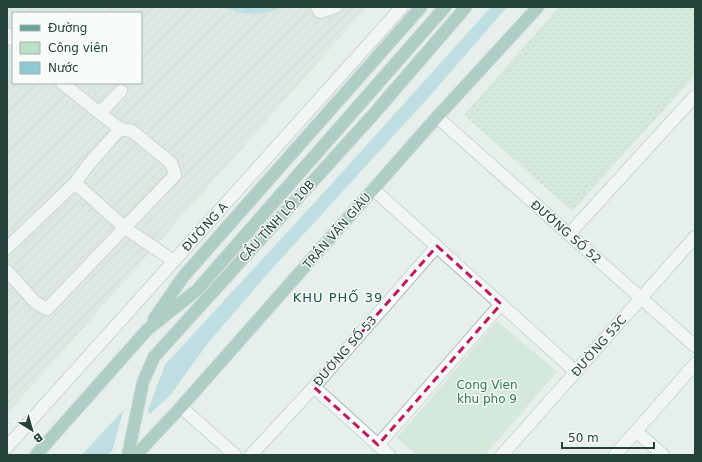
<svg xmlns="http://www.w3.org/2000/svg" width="702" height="462" font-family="'DejaVu Sans',sans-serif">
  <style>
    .industrial { fill: url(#industrial-furrows); fill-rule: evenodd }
    .grass { fill: url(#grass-dots) }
    .park { fill: #bfe0c8 }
    .water { fill: #8ec9d4 }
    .pier { fill: #e6efeb }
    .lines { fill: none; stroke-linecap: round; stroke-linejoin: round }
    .minor-casing { stroke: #a8b8b2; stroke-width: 14 }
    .major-casing { stroke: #c2cac8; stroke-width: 14 }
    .minor { stroke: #fff; stroke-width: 12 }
    .major { stroke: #6aa596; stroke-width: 12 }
    .marked { fill: none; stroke: #c2185b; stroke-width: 3; stroke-dasharray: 8 5; stroke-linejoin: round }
    .labels { text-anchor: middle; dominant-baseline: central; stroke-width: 3; stroke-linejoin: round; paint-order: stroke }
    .street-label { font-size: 12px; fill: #24423a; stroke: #f7fbf9 }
    .park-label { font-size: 12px; fill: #2d7a4b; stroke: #f7fbf9 }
    .neighbourhood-label { font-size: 13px; letter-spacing: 1px; fill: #1f5548; stroke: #f7fbf9 }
  </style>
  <defs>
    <pattern id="industrial-furrows" width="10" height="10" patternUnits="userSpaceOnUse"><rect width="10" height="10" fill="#d4dfda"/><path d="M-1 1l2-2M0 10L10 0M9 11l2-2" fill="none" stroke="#b6c1bc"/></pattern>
    <pattern id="grass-dots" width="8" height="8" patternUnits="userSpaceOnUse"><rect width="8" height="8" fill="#bfe0c8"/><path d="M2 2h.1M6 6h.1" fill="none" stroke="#a4c1ad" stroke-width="1.8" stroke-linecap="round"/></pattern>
  </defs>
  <rect width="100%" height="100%" fill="#e6efeb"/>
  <path class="industrial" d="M7,7H367L7,414ZM13,13H141V83H13Z"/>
  <path class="grass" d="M559,7H690L695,10V75L572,211L464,115Z"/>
  <path class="park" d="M497,321L557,372L485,455H417L397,438Z"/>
  <g class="water">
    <path d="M222,7H283C260,17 245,15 222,7Z"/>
    <path d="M491,7H507L428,98L269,272L208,343L171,394L108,455H82L327,189Z"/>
  </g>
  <path class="pier" d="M166,362L148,410L151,417L111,455L124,408Z"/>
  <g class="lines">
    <defs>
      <g id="minor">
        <path d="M317,7L320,12L336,7"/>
        <path d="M7,34L13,40"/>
        <path d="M100,113L121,91"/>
        <path d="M437,117L695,346"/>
        <path d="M75,183L125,228L174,261"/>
        <path d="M373,189L576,372"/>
        <path d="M569,234L695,96"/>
        <path d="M7,248L75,183L89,164L120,129"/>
        <path d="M7,271L36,303L47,309L175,175L171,163L132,131L120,129L62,83"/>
        <path d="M314,387L389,455"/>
        <path d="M181,407L235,455"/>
        <path d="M636,431L663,455"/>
        <path d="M378,445L501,304"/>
        <path d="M7,447L402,7"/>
        <path d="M251,455L314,387L437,246"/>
        <path d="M502,455L695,237"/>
        <path d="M615,455L695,364"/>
      </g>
      <g id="major">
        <path d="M154,319L183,277L421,7"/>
        <path d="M36,455L147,330L197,290L445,7"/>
        <path d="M128,455L143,382L154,357L372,116L466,7"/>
        <path d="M136,455L181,407L437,117L538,7"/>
      </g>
    </defs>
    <use href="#minor" class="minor-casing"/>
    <use href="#major" class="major-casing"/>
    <use href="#minor" class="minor"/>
    <use href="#major" class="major"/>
  </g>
  <path d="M0 0H702V462H0ZM437,246L501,304L378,445L314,387Z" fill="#e6efeb" fill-opacity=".55" fill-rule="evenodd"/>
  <path class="marked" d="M437,246L501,304L378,445L314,387Z"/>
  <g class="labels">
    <g class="street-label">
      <text transform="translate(277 221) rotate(-48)">CẦU TỈNH LỘ 10B</text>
      <text transform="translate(205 227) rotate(-48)">ĐƯỜNG A</text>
      <text transform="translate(337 231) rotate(-49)">TRẦN VĂN GIÀU</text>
      <text transform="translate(566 232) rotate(41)">ĐƯỜNG SỐ 52</text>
      <text transform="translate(599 346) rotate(-49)">ĐƯỜNG 53C</text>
      <text transform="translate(345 351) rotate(-49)">ĐƯỜNG SỐ 53</text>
    </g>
    <g class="park-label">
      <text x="487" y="385">Cong Vien<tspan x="487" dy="14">khu pho 9</tspan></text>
    </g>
    <g class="neighbourhood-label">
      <text x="338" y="297">KHU PHỐ 39</text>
    </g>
  </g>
  <rect width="702" height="462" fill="none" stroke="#24423a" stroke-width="16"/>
  <rect x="12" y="12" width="130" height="72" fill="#f7fbf9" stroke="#a3b1ad"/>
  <rect x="20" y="25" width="20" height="6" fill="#6aa596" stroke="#a3b1ad"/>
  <text x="48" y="32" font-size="12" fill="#24423a">Đường</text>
  <rect x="20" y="42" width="20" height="12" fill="#bfe0c8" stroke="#a3b1ad"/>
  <text x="48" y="52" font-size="12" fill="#24423a">Công viên</text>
  <rect x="20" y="62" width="20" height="12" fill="#8ec9d4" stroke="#a3b1ad"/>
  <text x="48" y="72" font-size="12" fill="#24423a">Nước</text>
  <g transform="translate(32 430) rotate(143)" stroke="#f7fbf9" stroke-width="3" paint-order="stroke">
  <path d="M0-3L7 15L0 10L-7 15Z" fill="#24423a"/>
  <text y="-6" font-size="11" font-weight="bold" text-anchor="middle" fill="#24423a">B</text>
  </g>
  <path d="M562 442v6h92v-6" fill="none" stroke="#24423a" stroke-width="2"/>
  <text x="568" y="442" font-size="12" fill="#24423a" stroke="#f7fbf9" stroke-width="3" paint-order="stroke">50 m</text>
</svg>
